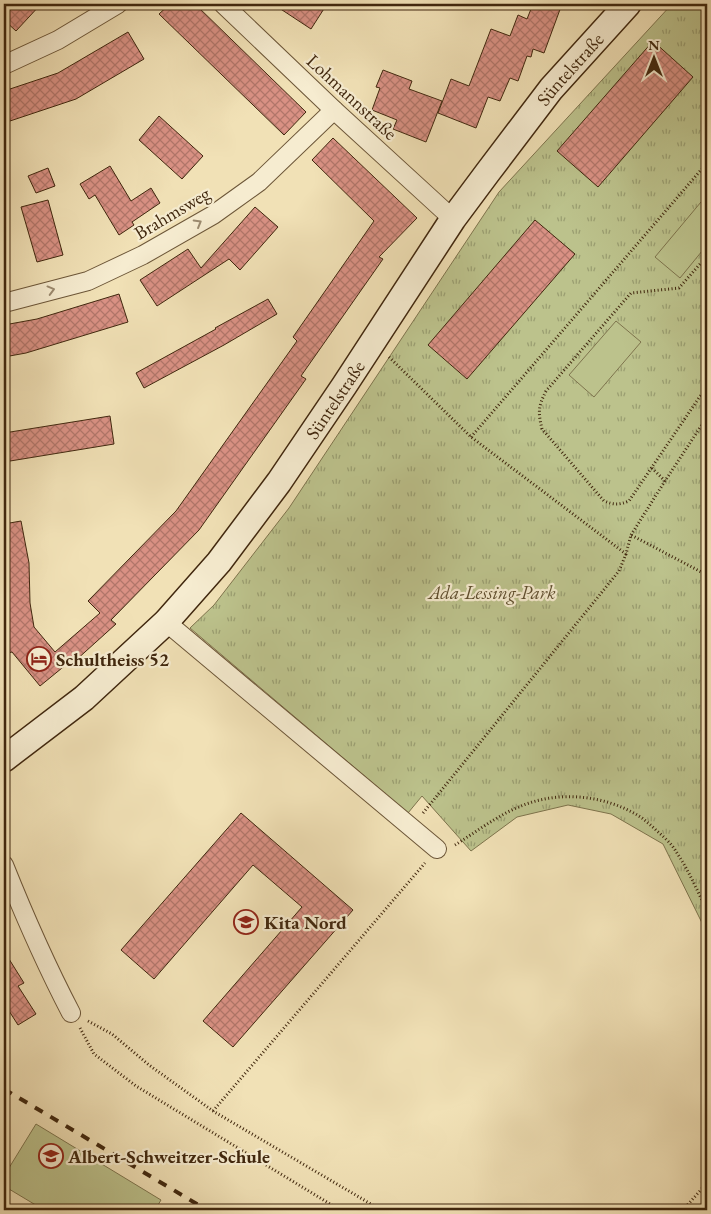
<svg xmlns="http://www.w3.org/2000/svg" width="711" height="1214" font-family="'EB Garamond',serif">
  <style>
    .grass { fill: url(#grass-tufts); stroke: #7e744d }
    .pitch { fill: #bcc28c; stroke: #7e744d }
    .building { fill: url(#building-cross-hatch); stroke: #40270e }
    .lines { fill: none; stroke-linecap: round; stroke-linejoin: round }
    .street-casing { stroke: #6c5638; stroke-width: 20 }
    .secondary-casing { stroke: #40270e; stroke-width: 28 }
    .path { stroke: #40270e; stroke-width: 3; stroke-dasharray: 1 2.5; stroke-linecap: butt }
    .street { stroke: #f6ecd0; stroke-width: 18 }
    .secondary { stroke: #f6ecd0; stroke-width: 25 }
    .rail { stroke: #40270e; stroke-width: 4; stroke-dasharray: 9 9; stroke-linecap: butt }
    .oneway { stroke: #9b8a6f }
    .labels { text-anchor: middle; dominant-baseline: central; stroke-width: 4.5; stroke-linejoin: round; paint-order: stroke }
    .street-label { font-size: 19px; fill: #40270e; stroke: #f6ecd0 }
    .park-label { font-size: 19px; font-style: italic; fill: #5f4e2e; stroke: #f6ecd0 }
    .poi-label { font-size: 19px; font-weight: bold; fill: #40270e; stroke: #f6ecd0; text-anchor: start }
  </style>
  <defs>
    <pattern id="grass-tufts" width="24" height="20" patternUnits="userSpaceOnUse" patternTransform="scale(1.25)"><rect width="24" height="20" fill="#bcc28c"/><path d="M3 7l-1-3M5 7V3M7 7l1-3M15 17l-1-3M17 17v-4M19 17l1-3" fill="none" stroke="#9a9e71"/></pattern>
    <pattern id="building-cross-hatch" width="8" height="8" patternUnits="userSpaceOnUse" patternTransform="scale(1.25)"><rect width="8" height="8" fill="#d99184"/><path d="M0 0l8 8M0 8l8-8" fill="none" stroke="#b1766a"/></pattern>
  </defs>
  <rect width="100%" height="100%" fill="#f1e1b6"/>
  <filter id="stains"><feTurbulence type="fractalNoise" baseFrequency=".004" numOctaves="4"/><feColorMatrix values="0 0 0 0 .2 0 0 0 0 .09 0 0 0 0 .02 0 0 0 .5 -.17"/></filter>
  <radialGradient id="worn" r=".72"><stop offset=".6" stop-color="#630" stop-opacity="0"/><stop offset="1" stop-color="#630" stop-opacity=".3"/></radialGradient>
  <path class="grass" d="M672,4H707V933L663,844L611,814L568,805L517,817L471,851L422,796L408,813L190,628L214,605L289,508L499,192Z"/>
  <g class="pitch">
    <path d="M701,202L707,207V245L680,278L655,257Z"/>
    <path d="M616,321L641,342L594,397L569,375Z"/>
    <path d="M36,1124L161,1200L155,1210H44L4,1186V1176Z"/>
  </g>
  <g class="building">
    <path d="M4,4H41L16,31L4,20Z"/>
    <path d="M170,4H195L306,112L284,135L159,14Z"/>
    <path d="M273,4H327L311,29Z"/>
    <path d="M533,4H562L544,53L533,49L531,57L527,56L518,81L510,78L500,101L488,97L476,128L438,113L451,79L469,86L491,29L510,36L518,15L527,19Z"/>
    <path d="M128,32L144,59L76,99L4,123V91L58,73Z"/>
    <path d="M653,41L693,77L598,187L557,151Z"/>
    <path d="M383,70L412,81L409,89L442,101L426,142L393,129L397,120L372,110L380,88L376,87Z"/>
    <path d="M159,116L203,156L182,179L139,140Z"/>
    <path d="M333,138L417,218L379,257L383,259L301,376L306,379L199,530L111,620L116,624L75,661L73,659L40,686L12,652L4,654V524L21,521L29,563L30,603L34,627L55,652L100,613L88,601L176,511L297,341L293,337L374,221L312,160Z"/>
    <path d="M110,166L131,201L151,188L160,203L132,222L134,225L119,235L95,195L89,199L80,184Z"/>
    <path d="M48,168L55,186L36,193L28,176Z"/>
    <path d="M48,200L63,255L37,262L21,207Z"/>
    <path d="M255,207L278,227L240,270L229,259L157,306L140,280L188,249L201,268Z"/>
    <path d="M535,220L575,254L467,379L428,345Z"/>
    <path d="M119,294L128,322L26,353L4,357V325L37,319Z"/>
    <path d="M268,299L277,314L224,345L144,388L136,373L216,329L215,328Z"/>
    <path d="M110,416L114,444L4,462V433Z"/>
    <path d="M241,813L353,910L233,1047L203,1021L302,907L253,865L154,979L121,950Z"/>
    <path d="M4,951L24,983L18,986L36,1014L18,1025L4,1003Z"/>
  </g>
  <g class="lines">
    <defs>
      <g id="street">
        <path d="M223,4L334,110L453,219"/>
        <path d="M4,65L58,40L118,4"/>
        <path d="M4,303L88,281L143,255L213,215L259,182L334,110"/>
        <path d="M166,622L437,849"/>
        <path d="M4,865C24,915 46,965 71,1013"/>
      </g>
      <g id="secondary">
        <path id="s1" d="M4,759L84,698L166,622L219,562L279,482L344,386L453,219L488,172L551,89L628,4"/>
      </g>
    </defs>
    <use href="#street" class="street-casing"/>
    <use href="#secondary" class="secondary-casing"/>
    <g class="path">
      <path d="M707,256L679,288L631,293L546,391C538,407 538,412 542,429L604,501C614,505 619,505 629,501L707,386"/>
      <path d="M389,357L471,437L626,554L631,535L707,575"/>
      <path d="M701,395L707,400"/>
      <path d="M471,437L707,163"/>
      <path d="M652,468L665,481"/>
      <path d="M631,535L665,481L707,417"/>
      <path d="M423,813L619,571L626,554"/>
      <path d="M455,845C476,832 498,815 521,806C560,790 607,795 642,818C647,822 652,826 657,831C664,837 672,844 677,853C689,871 698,892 707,911"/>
      <path d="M88,1021L112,1034L149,1065L213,1111L381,1210"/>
      <path d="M80,1028L94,1054L136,1086L340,1210"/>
      <path d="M213,1111L425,863"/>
      <path d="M683,1210L707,1183"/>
    </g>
    <use href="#street" class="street"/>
    <use href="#secondary" class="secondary"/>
    <path class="rail" d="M4,1089L207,1210"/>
  </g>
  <defs><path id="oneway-chevron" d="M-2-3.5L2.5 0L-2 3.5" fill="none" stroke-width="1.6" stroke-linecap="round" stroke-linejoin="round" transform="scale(1.25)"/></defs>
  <g class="oneway">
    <use href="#oneway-chevron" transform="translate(198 223) rotate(-30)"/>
    <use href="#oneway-chevron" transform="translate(51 290) rotate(-15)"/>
  </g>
  <defs>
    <symbol id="hotel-ring" viewBox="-11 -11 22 22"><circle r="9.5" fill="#f6ecd0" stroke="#8f2418" stroke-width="1.5"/><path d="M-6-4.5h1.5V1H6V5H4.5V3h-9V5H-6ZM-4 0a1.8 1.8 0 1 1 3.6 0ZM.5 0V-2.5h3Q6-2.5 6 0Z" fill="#8f2418"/></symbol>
    <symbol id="school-ring" viewBox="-11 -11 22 22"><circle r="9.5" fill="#f6ecd0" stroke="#8f2418" stroke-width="1.5"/><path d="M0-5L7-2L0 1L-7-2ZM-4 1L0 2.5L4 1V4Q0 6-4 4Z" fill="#8f2418"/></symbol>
  </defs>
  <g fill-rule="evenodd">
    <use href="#hotel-ring" x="25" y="645" width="28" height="28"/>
    <use href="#school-ring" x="232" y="908" width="28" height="28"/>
    <use href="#school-ring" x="37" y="1142" width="28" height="28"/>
  </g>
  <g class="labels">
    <g class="street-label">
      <text stroke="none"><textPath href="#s1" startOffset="898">Süntelstraße</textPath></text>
      <text transform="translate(352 97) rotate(43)">Lohmannstraße</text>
      <text transform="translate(172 213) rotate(-31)">Brahmsweg</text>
      <text stroke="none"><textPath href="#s1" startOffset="492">Süntelstraße</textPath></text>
    </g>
    <g class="park-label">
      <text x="492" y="592">Ada-Lessing-Park</text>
    </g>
    <g class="poi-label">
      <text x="56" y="659">Schultheiss 52</text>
      <text x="264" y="922">Kita Nord</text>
      <text x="68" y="1156">Albert-Schweitzer-Schule</text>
    </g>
  </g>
  <rect width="711" height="1214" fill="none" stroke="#f1e1b6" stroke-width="20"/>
  <rect x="5" y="5" width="701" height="1204" fill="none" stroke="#40270e" stroke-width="2.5"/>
  <rect x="10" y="10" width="691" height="1194" fill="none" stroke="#40270e"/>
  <g transform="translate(654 58)" stroke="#f6ecd0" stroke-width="4" paint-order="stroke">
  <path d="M0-4L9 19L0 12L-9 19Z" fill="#40270e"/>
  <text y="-8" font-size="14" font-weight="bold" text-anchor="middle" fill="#40270e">N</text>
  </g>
  <rect width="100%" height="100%" filter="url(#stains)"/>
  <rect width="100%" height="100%" fill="url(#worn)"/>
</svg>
